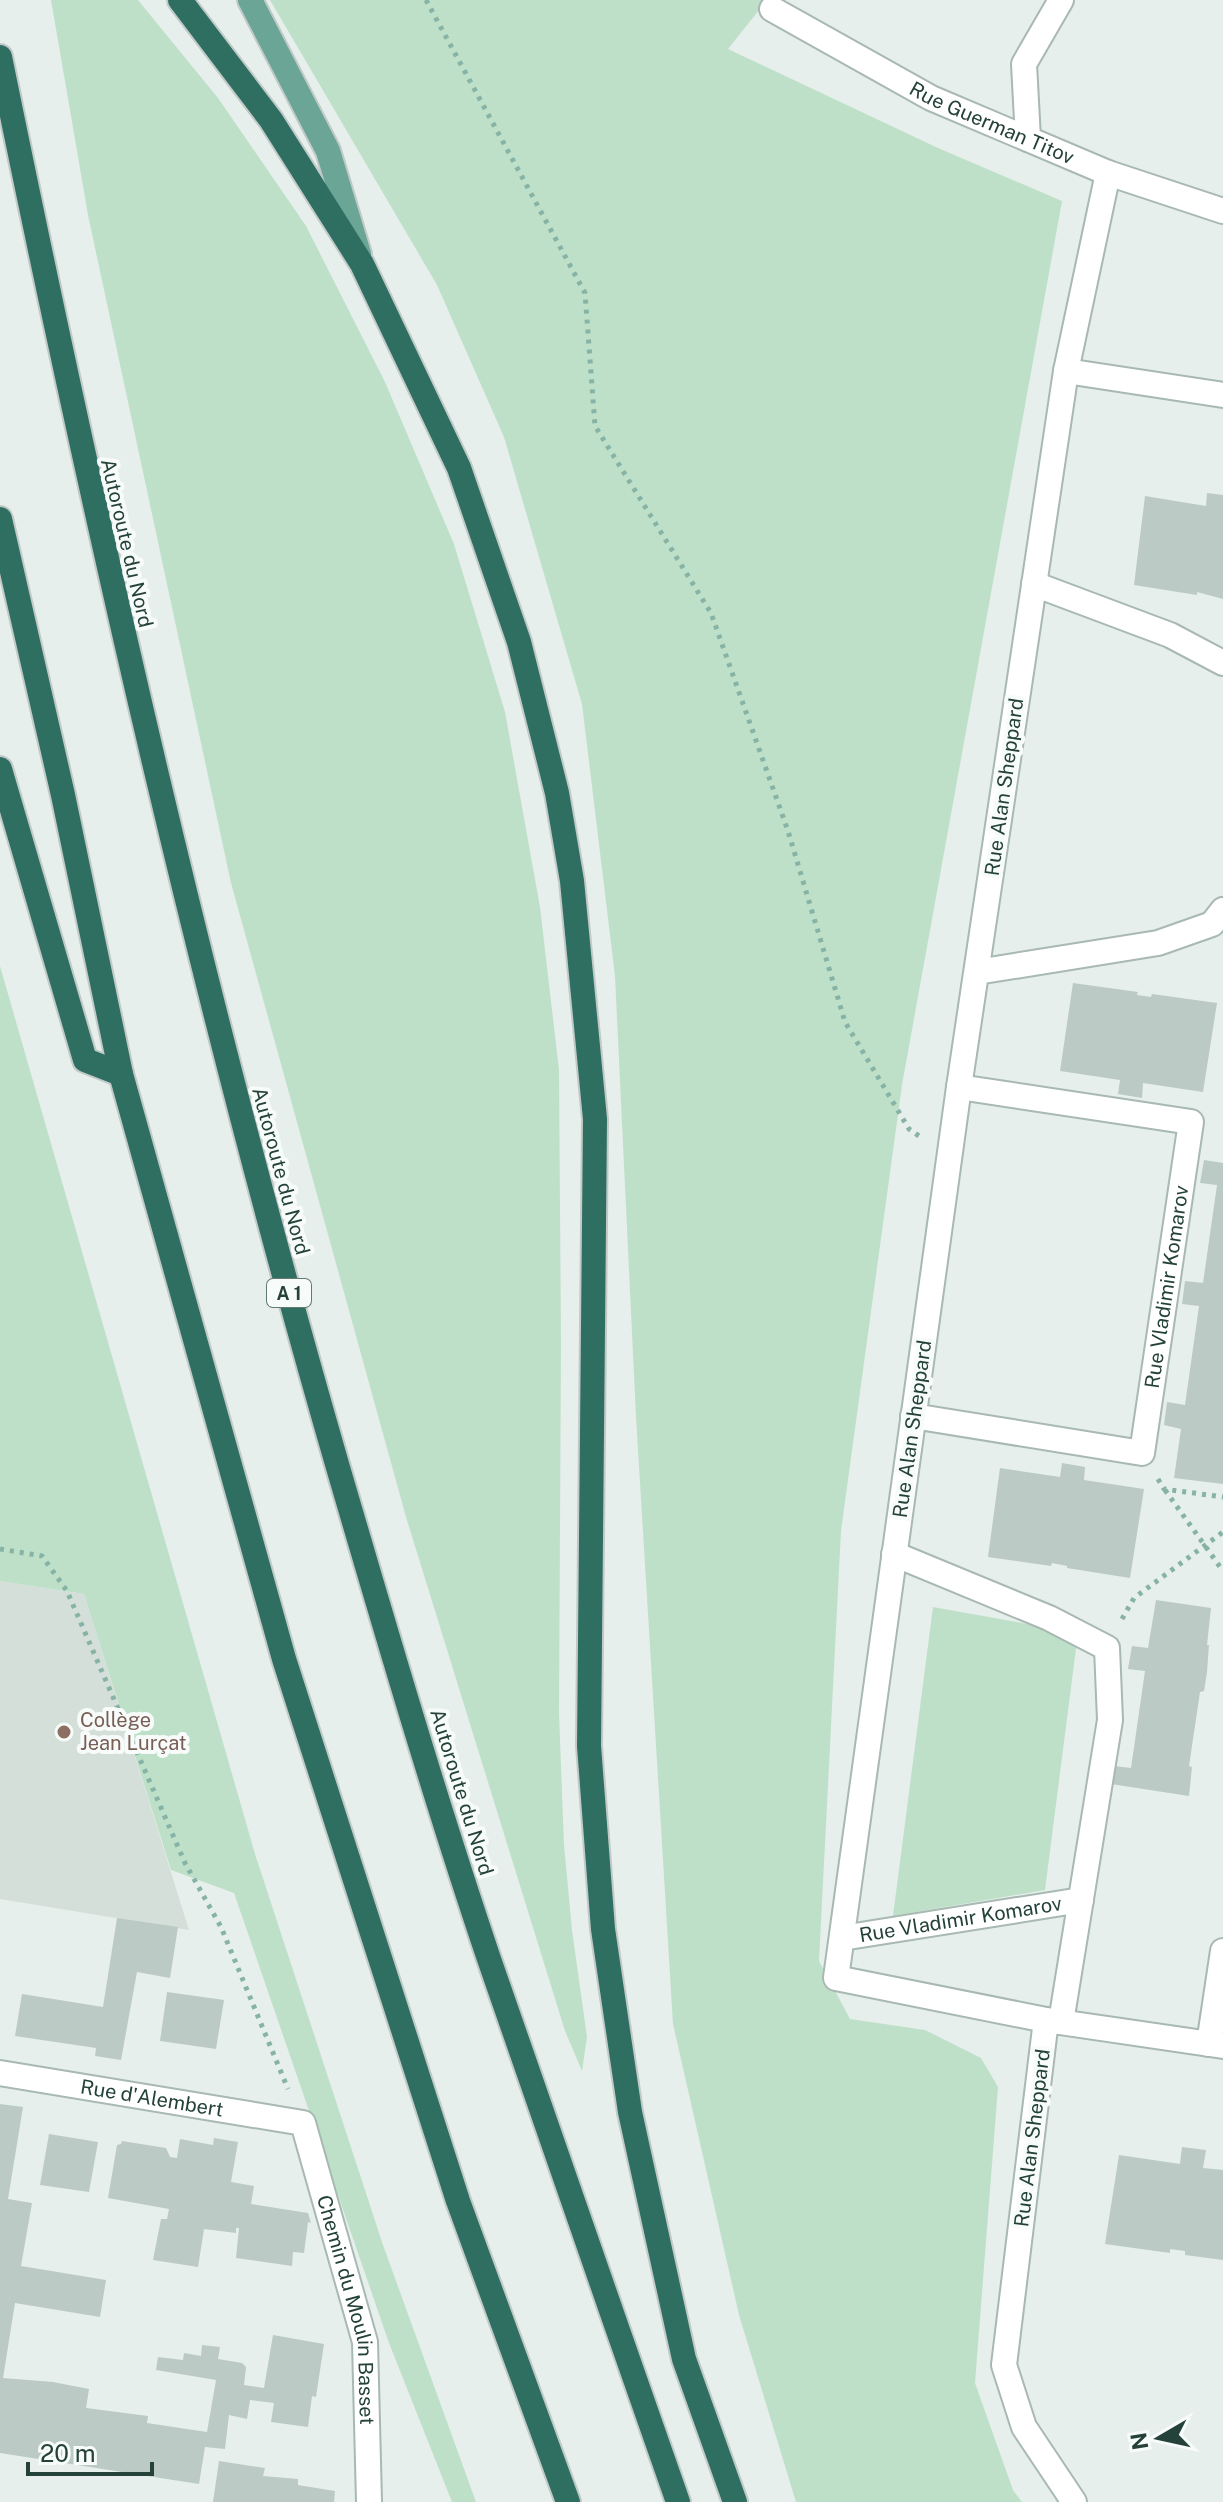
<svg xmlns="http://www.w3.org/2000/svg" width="1223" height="2502" font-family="'Public Sans',sans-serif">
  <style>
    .built { fill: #d4dfda }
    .green { fill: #bfe0c8 }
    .building { fill: #bbcac4 }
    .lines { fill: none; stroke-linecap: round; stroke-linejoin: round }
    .minor-casing { stroke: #a8b8b2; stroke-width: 28 }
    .major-casing { stroke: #c2cac8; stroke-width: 28 }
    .highway-casing { stroke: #c2cac8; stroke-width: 28 }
    .path { stroke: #86b3a5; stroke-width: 5; stroke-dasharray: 4 6; stroke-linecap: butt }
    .minor { stroke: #fff; stroke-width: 24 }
    .major { stroke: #6aa596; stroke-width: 24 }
    .highway { stroke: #2f6f62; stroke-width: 24 }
    .education-dot { fill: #8d6e63; stroke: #f7fbf9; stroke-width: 3 }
    .labels { text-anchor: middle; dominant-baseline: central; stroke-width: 8; stroke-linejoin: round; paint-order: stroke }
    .shield { fill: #f7fbf9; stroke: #637a73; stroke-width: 2 }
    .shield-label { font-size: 18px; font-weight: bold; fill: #24423a }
    .street-label { font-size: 20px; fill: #24423a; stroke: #f7fbf9 }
    .education-label { font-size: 20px; fill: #785e54; stroke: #f7fbf9; text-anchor: start }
  </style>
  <rect width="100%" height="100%" fill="#e6efeb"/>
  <path class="built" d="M0,1581L84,1594L189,1930L0,1899Z"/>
  <g class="green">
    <path d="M51,0H138L218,98L306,226L385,382L454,544L505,712L540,907L559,1070L561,1343L559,1713L564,1845L572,1930L587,2037L582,2071L565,2031L406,1517L231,883L88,215Z"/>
    <path d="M270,0H767L728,49L938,148L1062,201L902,1085L841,1531L819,1961L850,2019L925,2030L981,2058L998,2087L975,2383L1013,2490L1022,2502H796L739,2315L673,2024L636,1417L615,976L582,704L504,437L437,285Z"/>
    <path d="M0,966L255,1854L383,2245L476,2502H452L389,2343L234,1893L171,1870L84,1594L0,1581Z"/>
    <path d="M933,1607L1078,1633L1045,1890L893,1916Z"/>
  </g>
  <g class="building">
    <path d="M1207,493L1223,495V599L1197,592V595L1134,585L1145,496L1206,506Z"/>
    <path d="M1073,983L1138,992L1137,995L1151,997L1152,994L1217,1003L1203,1092L1143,1083L1142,1098L1118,1094L1120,1080L1060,1071Z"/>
    <path d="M1204,1160L1223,1163V1484L1174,1478L1181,1429L1164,1425L1167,1402L1185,1405L1199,1306L1182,1304L1185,1281L1203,1283L1217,1185L1200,1183Z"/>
    <path d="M1062,1463L1085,1467L1084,1480L1144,1489L1130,1578L1067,1568V1566L1052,1563L1051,1566L988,1557L1000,1468L1060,1477Z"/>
    <path d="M1156,1600L1211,1608L1207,1645H1209L1207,1672L1204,1691L1200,1692L1189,1766L1192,1767L1189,1796L1111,1784L1114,1766L1131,1768L1145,1671L1128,1669L1132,1646L1148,1648Z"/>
    <path d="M117,1918L178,1927L170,1978L137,1972L121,2060L95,2056L96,2048L15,2036L22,1994L103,2007Z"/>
    <path d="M167,1992L224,2000L216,2049L160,2041Z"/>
    <path d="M0,2104L23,2107L8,2199L32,2203L21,2266L106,2280L100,2317L15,2303L3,2378L53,2382L89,2389L86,2408L148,2416L147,2423L207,2432L216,2380L156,2370L158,2357L183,2360L184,2353L201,2356L202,2345L220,2347L218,2359L242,2363L246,2367L244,2385L264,2388L273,2335L324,2344L316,2397L312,2396L308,2427L271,2422L274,2403L250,2400L247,2419L229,2415L225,2449L205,2447L199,2484L0,2453Z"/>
    <path d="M49,2134L98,2142L89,2192L40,2185Z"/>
    <path d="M214,2138L238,2142L231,2182L254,2186L251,2204L308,2213L311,2223L308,2222L304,2253L293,2252L292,2266L236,2258L239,2228H236V2233L204,2229L198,2267L153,2260L161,2219H167L169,2209L108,2198L117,2145L121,2144L122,2141L166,2148L170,2157L177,2158L180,2139L213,2145Z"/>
    <path d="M1182,2147L1206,2150L1203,2168L1223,2170V2260L1185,2255V2251L1170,2249V2253L1105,2244L1119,2155L1180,2164Z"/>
    <path d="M219,2461L265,2468L263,2476L298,2479V2485L335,2491L334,2502H213Z"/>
  </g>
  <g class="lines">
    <defs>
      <g id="minor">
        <path id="s1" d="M772,9L931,98L1108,173L1223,211"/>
        <path d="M1028,139L1024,64L1061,0"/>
        <path d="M1108,173L1066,371L959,1087L836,1978L1046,2020L1223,2046"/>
        <path d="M1066,371L1223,395"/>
        <path d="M1034,584L1170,635L1223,663"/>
        <path d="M977,972L1158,943L1212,924L1223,910"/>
        <path id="s2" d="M913,1416L1142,1453L1191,1122L959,1087"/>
        <path d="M894,1554L1049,1618L1107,1648L1110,1720L1061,2022"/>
        <path id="s3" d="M842,1938L1081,1900"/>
        <path d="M1046,2020L1004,2365L1024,2427L1074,2502"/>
        <path d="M1209,2044L1223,1951"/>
        <path id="s4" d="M0,2073L303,2123L365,2342L369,2502"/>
      </g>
      <path id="major" d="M250,0L328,151L359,254"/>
      <g id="highway">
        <path d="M180,0L271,120L362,264L459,468L519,642L557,793L572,881L595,1119L589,1746L603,1929L630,2112L684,2359L735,2502"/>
        <path d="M0,57C97,533 204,1005 339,1471C387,1635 435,1799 489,1959C551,2141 615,2321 678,2502"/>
        <path d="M0,519L63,795L121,1074L284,1659L458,2201L568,2502"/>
        <path d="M0,769L85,1060L121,1074"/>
      </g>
    </defs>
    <use href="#minor" class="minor-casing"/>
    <use href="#major" class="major-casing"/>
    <use href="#highway" class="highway-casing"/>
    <g class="path">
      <path d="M426,0L585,293L595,426L711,613L788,831L845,1022L909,1129L919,1136"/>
      <path d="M1158,1479L1164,1489L1223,1497"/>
      <path d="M1165,1490L1223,1571"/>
      <path d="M0,1549L42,1556L67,1591L185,1863L221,1927L288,2089"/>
      <path d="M1122,1619L1134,1598L1223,1532"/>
    </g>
    <use href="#minor" class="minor"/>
    <use href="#major" class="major"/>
    <use href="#highway" class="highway"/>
  </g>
  <circle class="education-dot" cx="64" cy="1732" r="8"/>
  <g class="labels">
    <rect class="shield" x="267" y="1279" width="44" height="28" rx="6"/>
    <g class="shield-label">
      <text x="289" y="1293">A 1</text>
    </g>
    <g class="street-label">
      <text stroke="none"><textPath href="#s1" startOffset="248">Rue Guerman Titov</textPath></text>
      <text transform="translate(127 543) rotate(77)">Autoroute du Nord</text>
      <text transform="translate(1004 787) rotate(-82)">Rue Alan Sheppard</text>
      <text transform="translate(281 1171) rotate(75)">Autoroute du Nord</text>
      <text stroke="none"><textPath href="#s2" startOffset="400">Rue Vladimir Komarov</textPath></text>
      <text transform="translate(912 1429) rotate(-82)">Rue Alan Sheppard</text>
      <text transform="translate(462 1792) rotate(73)">Autoroute du Nord</text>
      <text stroke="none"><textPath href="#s3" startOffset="120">Rue Vladimir Komarov</textPath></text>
      <text stroke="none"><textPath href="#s4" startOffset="154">Rue d'Alembert</textPath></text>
      <text transform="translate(1032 2138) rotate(-83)">Rue Alan Sheppard</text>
      <text stroke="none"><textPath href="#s4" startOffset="500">Chemin du Moulin Basset</textPath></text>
    </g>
    <g class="education-label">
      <text x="80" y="1720">Collège<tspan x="80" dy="23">Jean Lurçat</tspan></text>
    </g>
  </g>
  <g transform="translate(1159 2438) rotate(261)" stroke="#f7fbf9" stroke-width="6" paint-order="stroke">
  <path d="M0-6L14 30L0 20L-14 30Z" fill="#24423a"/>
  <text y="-12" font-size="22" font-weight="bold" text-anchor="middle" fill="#24423a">N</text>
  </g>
  <path d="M28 2462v12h124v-12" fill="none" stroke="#24423a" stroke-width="4"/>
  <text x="40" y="2462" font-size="24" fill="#24423a" stroke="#f7fbf9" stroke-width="6" paint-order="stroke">20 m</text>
</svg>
